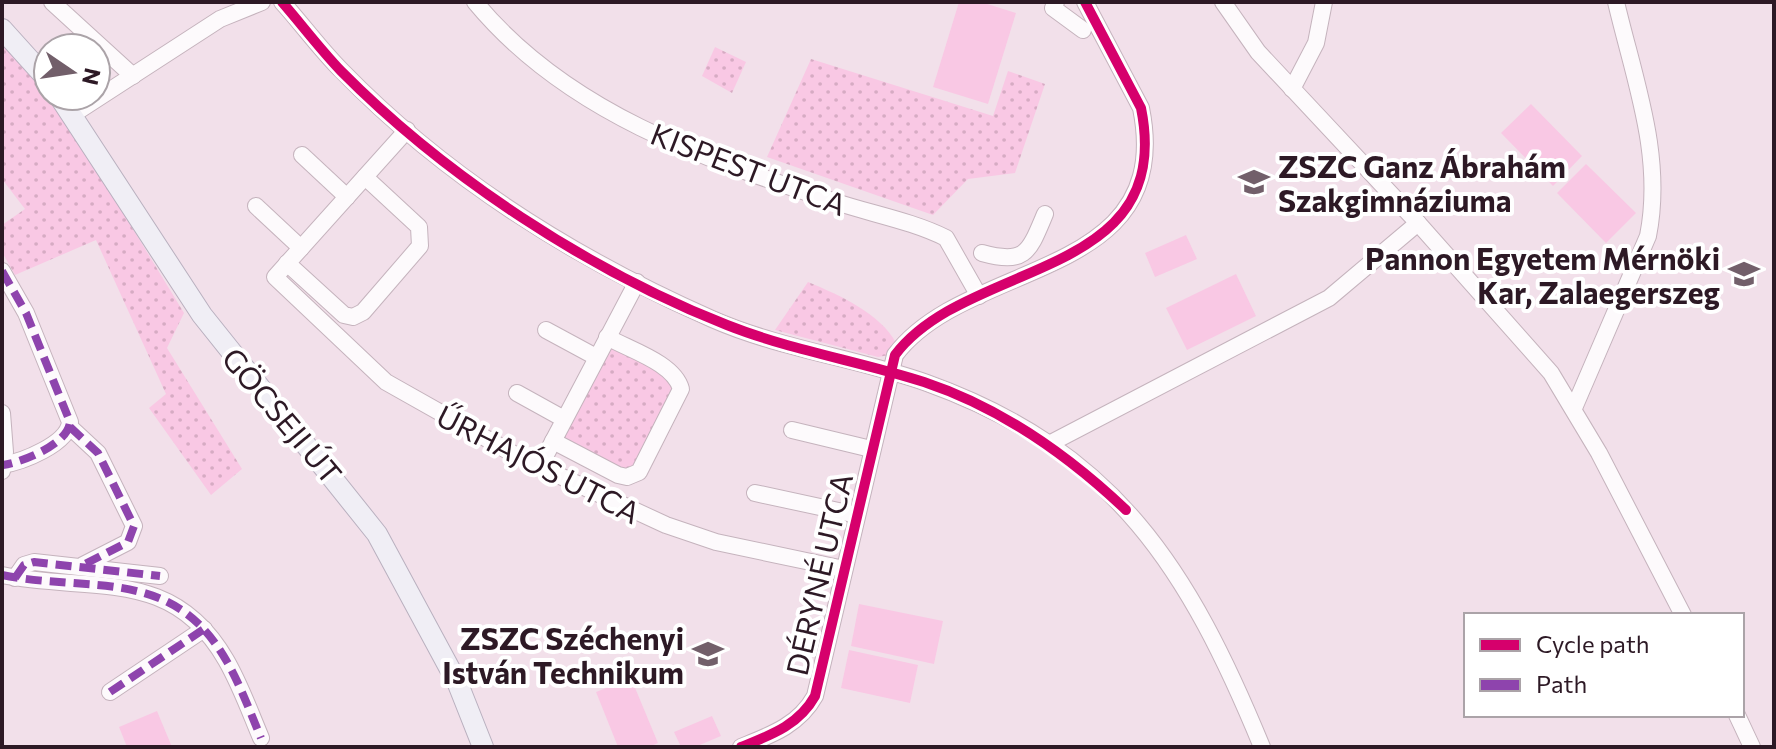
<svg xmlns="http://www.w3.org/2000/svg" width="1776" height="749" font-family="Commissioner,sans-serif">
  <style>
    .grass { fill: url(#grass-dots) }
    .pitch { fill: #f9c8e4 }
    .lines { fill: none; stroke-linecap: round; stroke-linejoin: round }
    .minor-casing { stroke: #c5b3bd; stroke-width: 18 }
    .major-casing { stroke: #b9b0bf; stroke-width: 22 }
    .minor { stroke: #fdfafc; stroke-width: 16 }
    .major { stroke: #f0eef5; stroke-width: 20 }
    .quiet { stroke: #8e44ad; stroke-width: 8; stroke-dasharray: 16 8; stroke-linecap: butt }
    .cycleway-casing { stroke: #fff; stroke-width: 15 }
    .cycleway { stroke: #d6006c; stroke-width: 10 }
    .labels { text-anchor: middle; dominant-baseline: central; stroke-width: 8; stroke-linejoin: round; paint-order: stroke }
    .poi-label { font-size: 30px; font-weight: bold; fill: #2d1925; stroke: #fff; text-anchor: end }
    .street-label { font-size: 30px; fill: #2d1925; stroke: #fff }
  </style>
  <defs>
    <pattern id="grass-dots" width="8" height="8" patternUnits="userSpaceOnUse" patternTransform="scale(2)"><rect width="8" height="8" fill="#f9c8e4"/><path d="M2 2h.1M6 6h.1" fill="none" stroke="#d6abc3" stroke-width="1.8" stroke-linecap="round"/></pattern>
  </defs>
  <rect width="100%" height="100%" fill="#f2e0ea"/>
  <g class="grass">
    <path d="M2,40L39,76L48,96H52L184,313L167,348L242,469L211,495L149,408L166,394L96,240L15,275L2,252V225L25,209L2,179Z"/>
    <path d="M715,47L746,62L732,93L702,76Z"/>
    <path d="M811,59L993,116L1008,71L1045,84L1015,173L968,179L933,215L767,157Z"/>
    <path d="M808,282C839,295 880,313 896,343L889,355L878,357L775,330Z"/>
    <path d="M607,337L666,369L681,389L627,477L553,441Z"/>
  </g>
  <g class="pitch">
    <path d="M959,2H981L1016,13L988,104L933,87Z"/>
    <path d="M1531,104L1582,156L1553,186L1501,133Z"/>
    <path d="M1586,164L1636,213L1606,243L1557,193Z"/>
    <path d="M1186,235L1197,259L1155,277L1145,253Z"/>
    <path d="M1236,274L1256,316L1187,350L1166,308Z"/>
    <path d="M859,604L943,621L934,664L851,646Z"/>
    <path d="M849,650L918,665L910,703L841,688Z"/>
    <path d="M631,678L658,743L649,747H618L596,692Z"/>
    <path d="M157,711L172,747H127L119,727Z"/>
    <path d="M712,716L721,736L695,747H681L674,732Z"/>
  </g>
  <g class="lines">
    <defs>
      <g id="minor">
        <path d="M52,2L133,76"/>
        <path d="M282,2C302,24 320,49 341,70C445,177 576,259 712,319C780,349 857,358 927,383C1116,451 1189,570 1262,747"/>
        <path d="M475,2C567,113 704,159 836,202C872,214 912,221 946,238L979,296"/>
        <path d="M1056,2L1053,8L1083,30"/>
        <path d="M1223,2L1258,52L1418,223L1551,373L1599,453L1683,615"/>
        <path d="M1292,89L1316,43L1324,2"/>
        <path d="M72,115L220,19L262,2"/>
        <path d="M407,130L275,277L386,382L519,457L666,525L716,542L844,569"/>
        <path d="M302,155L347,197"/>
        <path d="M256,206L301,248"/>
        <path d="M982,253C1026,265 1029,252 1045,214"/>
        <path d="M287,263L344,315L353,317L363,312L420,246L419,227L365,177"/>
        <path d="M2,271L26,313L70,422C68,444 22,462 2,465"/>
        <path d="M546,330L596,357"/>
        <path d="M517,393L564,419"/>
        <path d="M1574,408L1648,236C1664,156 1634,79 1616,2"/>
        <path d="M2,413L5,452L2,471"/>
        <path d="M70,427L98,453L134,526L128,542L83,565"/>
        <path d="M792,430L871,449"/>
        <path d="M553,441L618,475L627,477L639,472L681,389C674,363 630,350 607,337"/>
        <path d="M1049,444L1329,298L1418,223"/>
        <path d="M540,466L637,282"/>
        <path d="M755,493L857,515"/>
        <path d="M2,575C92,593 172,566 226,660C240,684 250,712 261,738"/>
        <path d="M15,578L24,565L34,562L160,576"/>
        <path d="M110,692L204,629"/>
        <path d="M1737,715L1752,747"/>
        <path d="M741,747C771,735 799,725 815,696L895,355C968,258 1176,281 1141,108L1085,2"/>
      </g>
      <g id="major">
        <path d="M2,29L48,80"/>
        <path d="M59,96L202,315L377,534L458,684L483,747"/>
      </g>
    </defs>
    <use href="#minor" class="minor-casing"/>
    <use href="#major" class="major-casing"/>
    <use href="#minor" class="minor"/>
    <use href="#major" class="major"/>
    <g class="quiet">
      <path d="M2,271L26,313L70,422C68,444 23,462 3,465"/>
      <path d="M70,427L98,453L134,526L128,542L83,565"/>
      <path d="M2,575C92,593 172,566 226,660C240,684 250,712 261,738"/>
      <path d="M15,578L24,565L34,562L160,576"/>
      <path d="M110,692L204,629"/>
    </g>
    <defs>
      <g id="cycleway">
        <path d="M282,2C302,25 320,49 341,71C445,176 589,271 727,325C790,350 859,361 924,382C1002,408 1067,454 1126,510"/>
        <path d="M741,747C771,735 799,725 815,696L895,355C968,258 1176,281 1141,108L1085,2"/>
      </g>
    </defs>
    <use href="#cycleway" class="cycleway-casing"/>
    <use href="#cycleway" class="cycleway"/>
  </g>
  <defs>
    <symbol id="school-bare" viewBox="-9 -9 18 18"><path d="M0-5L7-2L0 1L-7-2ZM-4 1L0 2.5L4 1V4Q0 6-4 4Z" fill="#725f6a" stroke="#fff" stroke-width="2.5" paint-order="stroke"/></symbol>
    <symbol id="university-bare" viewBox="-9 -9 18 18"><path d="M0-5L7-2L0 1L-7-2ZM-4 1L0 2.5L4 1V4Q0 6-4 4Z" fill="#725f6a" stroke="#fff" stroke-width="2.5" paint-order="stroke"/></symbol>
  </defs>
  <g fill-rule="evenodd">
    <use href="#school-bare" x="1232" y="160" width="44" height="44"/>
    <use href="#university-bare" x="1722" y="252" width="44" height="44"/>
    <use href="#school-bare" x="686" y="632" width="44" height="44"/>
  </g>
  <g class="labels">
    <g class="poi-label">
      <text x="1278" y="165" text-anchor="start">ZSZC Ganz Ábrahám<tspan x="1278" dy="34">Szakgimnáziuma</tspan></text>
      <text x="1720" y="257">Pannon Egyetem Mérnöki<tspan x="1720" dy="34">Kar, Zalaegerszeg</tspan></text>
      <text x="684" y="637">ZSZC Széchenyi<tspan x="684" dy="34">István Technikum</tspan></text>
    </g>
    <g class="street-label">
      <text transform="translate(749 168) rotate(21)">KISPEST UTCA</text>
      <text transform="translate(283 415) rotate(50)">GÖCSEJI ÚT</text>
      <text transform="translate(539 463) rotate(27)">ŰRHAJÓS UTCA</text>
      <text transform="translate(818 574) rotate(-77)">DÉRYNÉ UTCA</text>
    </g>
  </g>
  <rect width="1776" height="749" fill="none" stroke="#2d1925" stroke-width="8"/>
  <rect x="1464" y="613" width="280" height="104" fill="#ffffff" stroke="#aba3a8" stroke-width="2"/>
  <rect x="1480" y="639" width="40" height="12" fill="#d6006c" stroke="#aba3a8" stroke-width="2"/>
  <text x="1536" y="653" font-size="24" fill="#2d1925">Cycle path</text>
  <rect x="1480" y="679" width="40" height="12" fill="#8e44ad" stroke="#aba3a8" stroke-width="2"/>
  <text x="1536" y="693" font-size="24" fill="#2d1925">Path</text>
  <g transform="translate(72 72) rotate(103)"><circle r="38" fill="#ffffff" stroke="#aba3a8" stroke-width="2"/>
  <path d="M0-6L14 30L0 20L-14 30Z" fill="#725f6a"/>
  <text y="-12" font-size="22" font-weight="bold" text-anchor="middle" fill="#2d1925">N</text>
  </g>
</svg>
